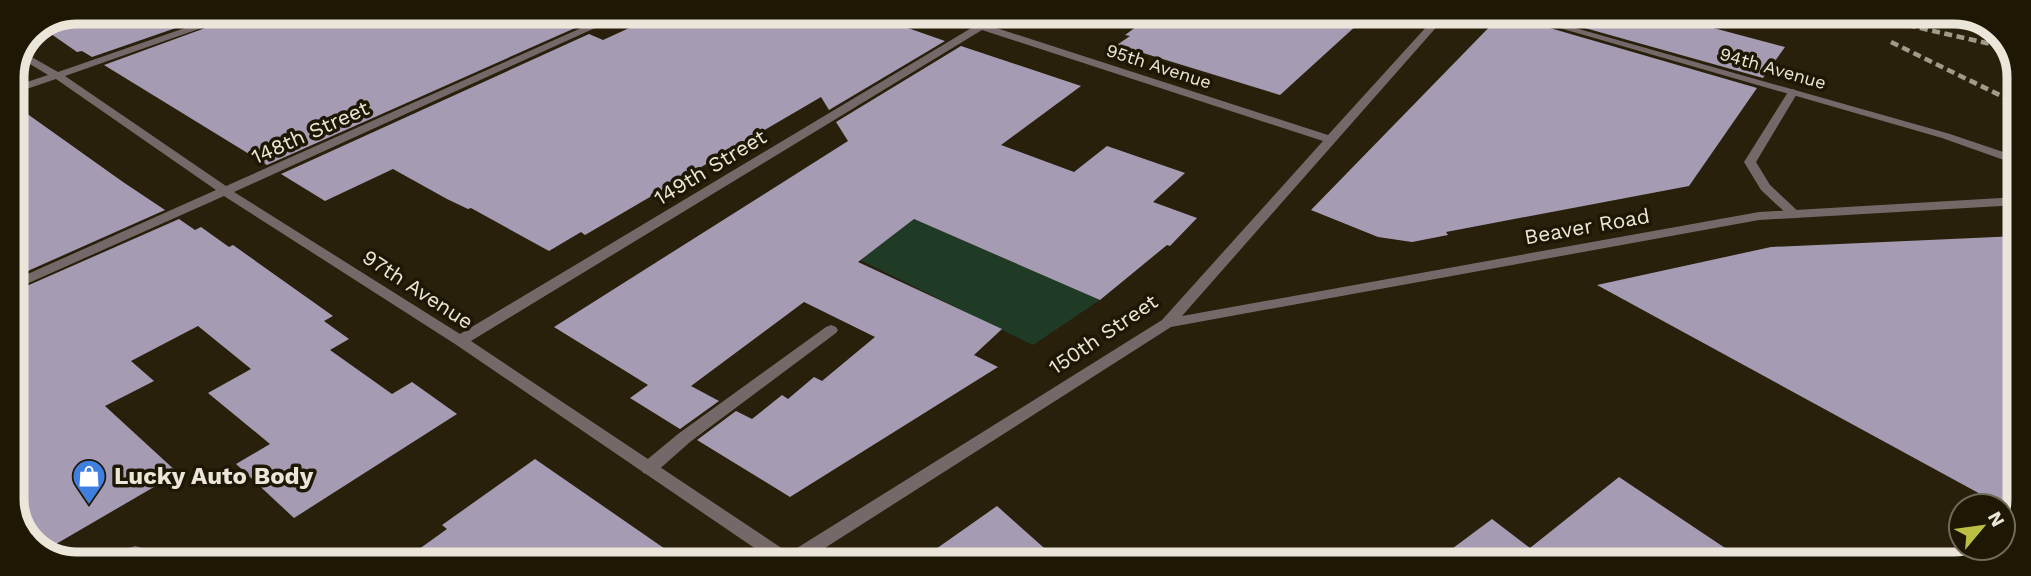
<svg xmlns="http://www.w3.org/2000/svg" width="2031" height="576" font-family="'Work Sans',sans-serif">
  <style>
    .green { fill: #1f3a25 }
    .building { fill: #a59cb4 }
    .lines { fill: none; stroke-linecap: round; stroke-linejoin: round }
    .service { fill: #756868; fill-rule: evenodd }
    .minor { fill: #756868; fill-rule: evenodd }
    .rail { stroke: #a09a89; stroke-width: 4.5; stroke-dasharray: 8 4.5; stroke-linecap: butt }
    .labels { text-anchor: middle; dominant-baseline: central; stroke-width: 7; stroke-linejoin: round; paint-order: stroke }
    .far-street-label { font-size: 18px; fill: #ebe6d9; stroke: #1e1703 }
    .street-label { font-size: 21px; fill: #ebe6d9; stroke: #1e1703 }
    .near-poi-label { font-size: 24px; font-weight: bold; fill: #ebe6d9; stroke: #1e1703; text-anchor: start }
    .rim { fill: none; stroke: #ebe6d9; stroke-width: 9 }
  </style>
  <rect width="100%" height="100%" fill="#28200b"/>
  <path class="green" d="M914,219L1100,300L1033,345L860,260Z"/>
  <g class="building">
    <path d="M77,12H222L92,57L82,51L77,52L41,27Z"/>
    <path d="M249,12L536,13L575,28L267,165L104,65Z"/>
    <path d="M662,13H865L945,41L829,110L821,97L585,235L581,232L549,251L471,208L468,209L447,199L393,169L325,201L281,174L589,34L603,40Z"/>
    <path d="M1155,13L1228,14H1369L1280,95L1117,45L1130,36L1125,35Z"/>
    <path d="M1502,14L1757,88L1689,186L1446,232L1448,235L1412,242L1378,237L1311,210Z"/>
    <path d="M1535,14H1661L1785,47L1763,78Z"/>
    <path d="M961,46L1081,86L1001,145L1074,172L1107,146L1185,173L1153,202L1197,218L1170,246L1167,245L1100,300L914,219L858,262L1002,329L974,355L998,367L790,497L697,440L736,411L752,419L782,395L788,399L814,377L822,381L875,337L804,302L691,386L719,401L680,429L630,398L648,385L554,327L848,141L836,122Z"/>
    <path d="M12,103L123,182L165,210L12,278Z"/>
    <path d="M179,219L195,230L201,227L229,247L233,245L333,316L324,321L349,339L330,350L392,394L412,382L457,414L294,518L236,464L270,444L208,393L251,369L198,326L131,361L154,381L105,406L178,473L44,551L28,541L13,507V292Z"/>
    <path d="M2018,236L2017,514L1597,285L1771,247Z"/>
    <path d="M535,459L684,562H401L447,529L442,525Z"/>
    <path d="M1619,477L1749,564L1433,563L1492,519L1530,548Z"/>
    <path d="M997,506L1061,563H916Z"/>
  </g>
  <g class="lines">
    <g class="service">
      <path d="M1793,89L1798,92L1756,162L1770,185L1801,214L1795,218L1790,217L1761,190L1744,162L1788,92Z"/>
      <path d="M831,325L836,327L838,330L836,333L690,442L655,473L649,474L643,473L641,468L643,463L678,434L826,327Z"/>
      <path d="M135,546L177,557L180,562H117L129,548Z"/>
    </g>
    <g class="minor">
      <path d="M231,12H247L65,76L226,186L615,13H628L234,192L460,334L973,27L934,13H950L1328,135L1438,14H1448L1182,316L1759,212L2018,197V205L1759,220L1171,327L803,562H775L455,344L224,196L13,290L12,281L216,190L56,79L12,94V87L48,75L20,58L23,52L58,72ZM982,30L1323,141L1162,320L789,553L471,341Z"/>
      <path d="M1511,14H1526L1950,134L2018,157V165L1942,138Z"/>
    </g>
    <g class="rail">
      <path d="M1859,14L2008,48"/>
      <path d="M1914,14L2000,33"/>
      <path d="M1891,42L2018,104"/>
    </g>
  </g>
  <defs>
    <symbol id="shop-pin" viewBox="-11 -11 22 30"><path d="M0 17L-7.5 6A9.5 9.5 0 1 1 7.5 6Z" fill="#3f7fe0" stroke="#1e1703"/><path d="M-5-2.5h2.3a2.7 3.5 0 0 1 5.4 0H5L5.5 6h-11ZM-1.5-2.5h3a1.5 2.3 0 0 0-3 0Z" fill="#fff"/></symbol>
  </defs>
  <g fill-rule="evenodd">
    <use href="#shop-pin" x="70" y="457" width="38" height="52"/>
  </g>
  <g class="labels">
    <g class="far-street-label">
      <text transform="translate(1159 66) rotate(18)">95th Avenue</text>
      <text transform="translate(1773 68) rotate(16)">94th Avenue</text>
    </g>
    <g class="street-label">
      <text transform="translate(310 132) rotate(-24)">148th Street</text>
      <text transform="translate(710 167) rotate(-31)">149th Street</text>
      <text transform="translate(1587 226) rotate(-10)">Beaver Road</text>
      <text transform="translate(418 289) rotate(33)">97th Avenue</text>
      <text transform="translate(1103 334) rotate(-34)">150th Street</text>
    </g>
    <g class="near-poi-label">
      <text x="114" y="476">Lucky Auto Body</text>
    </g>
  </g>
  <path d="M0 0H2031V576H0ZM77 24H1954A53 53 0 0 1 2007 77V499A53 53 0 0 1 1954 552H77A53 53 0 0 1 24 499V77A53 53 0 0 1 77 24Z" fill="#1e1703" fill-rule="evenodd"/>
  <path class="rim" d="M77 24H1954A53 53 0 0 1 2007 77V499A53 53 0 0 1 1954 552H77A53 53 0 0 1 24 499V77A53 53 0 0 1 77 24Z"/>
  <g transform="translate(1982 527) rotate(61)"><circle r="33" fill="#1e1703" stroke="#706a59" stroke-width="2"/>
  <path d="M0-5L12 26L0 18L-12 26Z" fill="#bbc045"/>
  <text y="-10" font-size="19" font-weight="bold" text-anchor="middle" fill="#ebe6d9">N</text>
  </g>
</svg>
